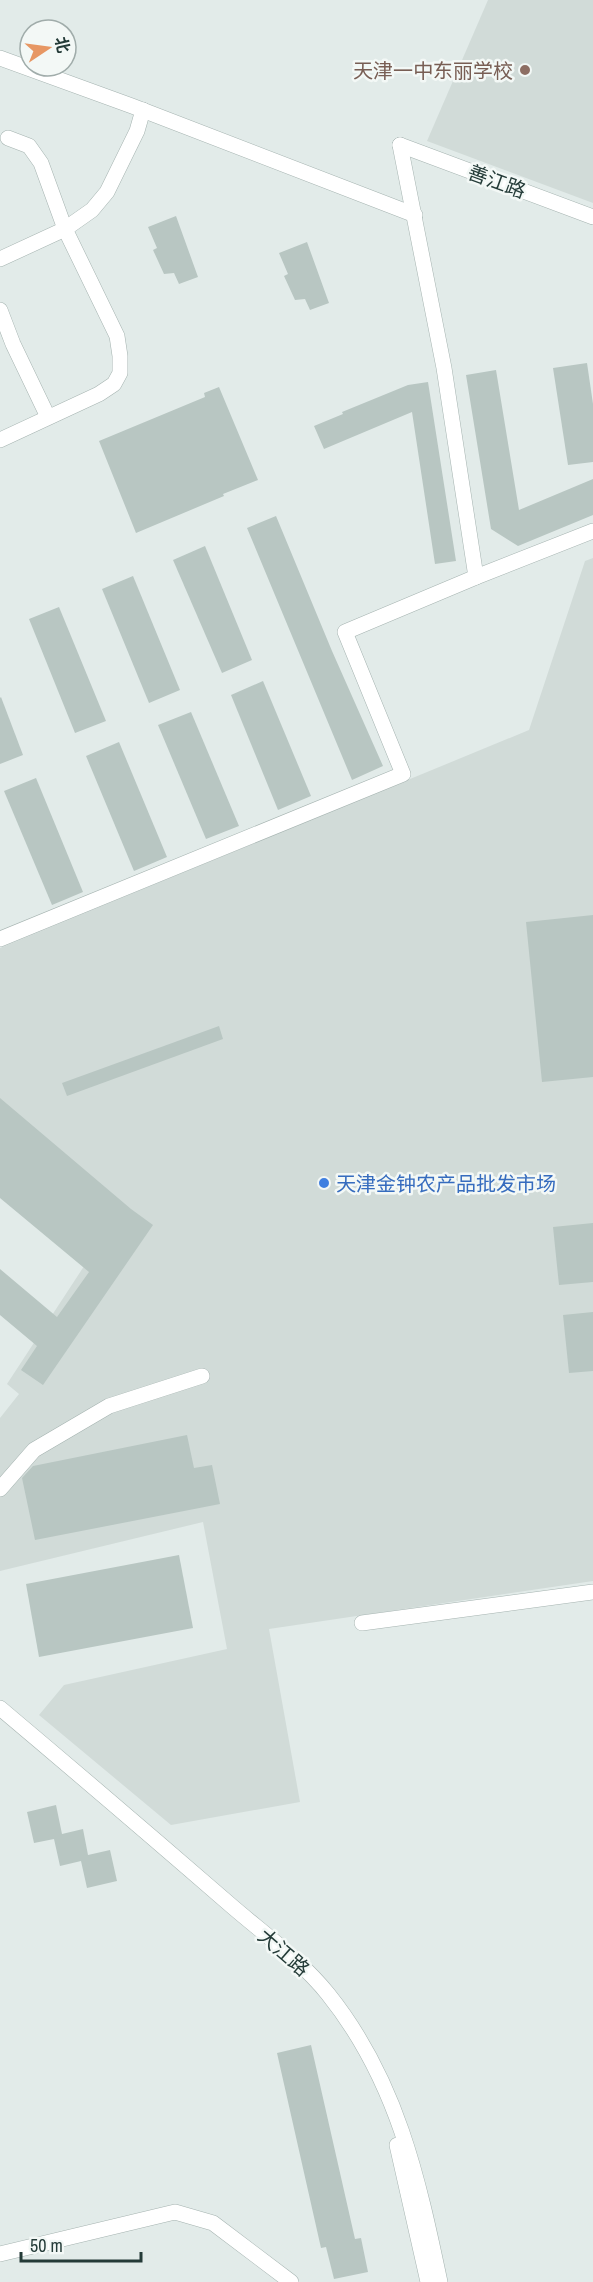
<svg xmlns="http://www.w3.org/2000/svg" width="593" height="2282" font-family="'Archivo Narrow','Noto Sans SC',sans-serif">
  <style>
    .built { fill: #d1dbd8 }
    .building { fill: #b8c6c2 }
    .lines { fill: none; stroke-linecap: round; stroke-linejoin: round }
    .minor-casing { stroke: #a5b3b0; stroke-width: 16 }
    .minor { stroke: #fff; stroke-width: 15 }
    .education-dot { fill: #8d6e63; stroke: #f3f8f6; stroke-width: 2 }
    .shop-dot { fill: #3f7fe0; stroke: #f3f8f6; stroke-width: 2 }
    .labels { text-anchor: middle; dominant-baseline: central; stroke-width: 5; stroke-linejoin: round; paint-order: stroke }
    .education-label { font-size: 20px; fill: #785e54; stroke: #f3f8f6; text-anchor: end }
    .street-label { font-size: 20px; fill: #243b38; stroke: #f3f8f6 }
    .shop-label { font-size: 20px; fill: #366cbe; stroke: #f3f8f6; text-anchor: start }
  </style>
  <rect width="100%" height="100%" fill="#e2ebe9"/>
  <g class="built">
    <path d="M488,0H593V203L427,141Z"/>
    <path d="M593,558V1581L269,1629L300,1802L171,1825L39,1715L64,1685L227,1649L203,1522L0,1571V1418L19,1394L7,1384L109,1228L0,1139V948L529,730L585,561Z"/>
  </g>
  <g class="building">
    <path d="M176,216L198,277L179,284L174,273L164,274L153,250L157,248L148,227Z"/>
    <path d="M307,242L329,303L310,310L305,299L295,300L284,276L288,274L279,253Z"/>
    <path d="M587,363L593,404V462L568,465L553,368Z"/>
    <path d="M496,370L519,510L593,479V515L518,546L491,529L466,375Z"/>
    <path d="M428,382L456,561L435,564L412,412L324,449L314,426L343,414L342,412L408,385Z"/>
    <path d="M219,387L258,480L223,494L224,496L136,533L99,441L205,397L204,393Z"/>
    <path d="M276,516L332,651L383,766L352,780L247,528Z"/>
    <path d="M205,546L252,660L222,673L173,560Z"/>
    <path d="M133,576L180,690L149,703L102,589Z"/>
    <path d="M59,607L106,721L75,733L29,619Z"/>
    <path d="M263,681L311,796L278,810L231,695Z"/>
    <path d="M1,697L23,755L0,764V698Z"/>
    <path d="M191,712L239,826L206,839L158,725Z"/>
    <path d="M119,742L167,857L134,871L86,756Z"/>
    <path d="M36,778L83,892L52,905L4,791Z"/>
    <path d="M593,915V1077L542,1082L526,922Z"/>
    <path d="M219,1026L223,1039L67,1096L62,1083Z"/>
    <path d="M0,1098L131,1209L153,1225L43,1385L21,1370L37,1346L0,1315V1269L57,1317L89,1272L0,1198Z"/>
    <path d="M593,1223V1282L559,1285L553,1227Z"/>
    <path d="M593,1312V1371L569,1373L563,1315Z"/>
    <path d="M187,1435L194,1468L212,1465L220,1504L35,1540L22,1478L33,1466Z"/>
    <path d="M179,1555L193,1628L39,1657L26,1584Z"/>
    <path d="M56,1805L62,1834L83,1829L88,1855L110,1850L117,1881L87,1888L81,1861L60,1866L54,1839L34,1843L27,1812Z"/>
    <path d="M311,2045L355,2239L361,2238L368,2272L334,2279L326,2247L321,2248L277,2053Z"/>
  </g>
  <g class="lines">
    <defs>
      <g id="minor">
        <path d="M0,58L132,106L415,215"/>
        <path d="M400,145L444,368L476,577"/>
        <path d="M400,145L593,217"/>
        <path d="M0,259L65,229L92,210L107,192L137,131L143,110"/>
        <path d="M0,310L13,344L48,417"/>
        <path d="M0,440L99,394L114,384L120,373V356L117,336L65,229L41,163L29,146L8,138"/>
        <path d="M0,939L403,774L345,632L476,577L593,531"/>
        <path d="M0,1489L34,1450L109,1406L202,1376"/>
        <path d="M362,1623L593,1592"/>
        <path d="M0,1708C76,1772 152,1837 227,1902C260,1931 301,1960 328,1994C397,2080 418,2178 440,2282"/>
        <path d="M397,2145L428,2282"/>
        <path d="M0,2254L175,2212L213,2223L291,2282"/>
      </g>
    </defs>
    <use href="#minor" class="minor-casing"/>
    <use href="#minor" class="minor"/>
  </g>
  <circle class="education-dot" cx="525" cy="70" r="6"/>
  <circle class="shop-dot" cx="324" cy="1183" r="6"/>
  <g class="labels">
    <g class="education-label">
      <text x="513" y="70">天津一中东丽学校</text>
    </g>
    <g class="street-label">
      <text transform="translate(497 181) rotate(20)">善江路</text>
      <text transform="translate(284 1952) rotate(41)">大江路</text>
    </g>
    <g class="shop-label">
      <text x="336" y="1183">天津金钟农产品批发市场</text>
    </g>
  </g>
  <g transform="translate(48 48) rotate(77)"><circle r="28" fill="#f3f8f6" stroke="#a0acaa" stroke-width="1.5"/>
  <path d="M0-4.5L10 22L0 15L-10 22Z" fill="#e79764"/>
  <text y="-9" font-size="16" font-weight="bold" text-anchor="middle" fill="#243b38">北</text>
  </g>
  <path d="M21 2252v9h120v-9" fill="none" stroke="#243b38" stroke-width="3"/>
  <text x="30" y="2252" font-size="18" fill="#243b38" stroke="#f3f8f6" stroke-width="4.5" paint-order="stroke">50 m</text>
</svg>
